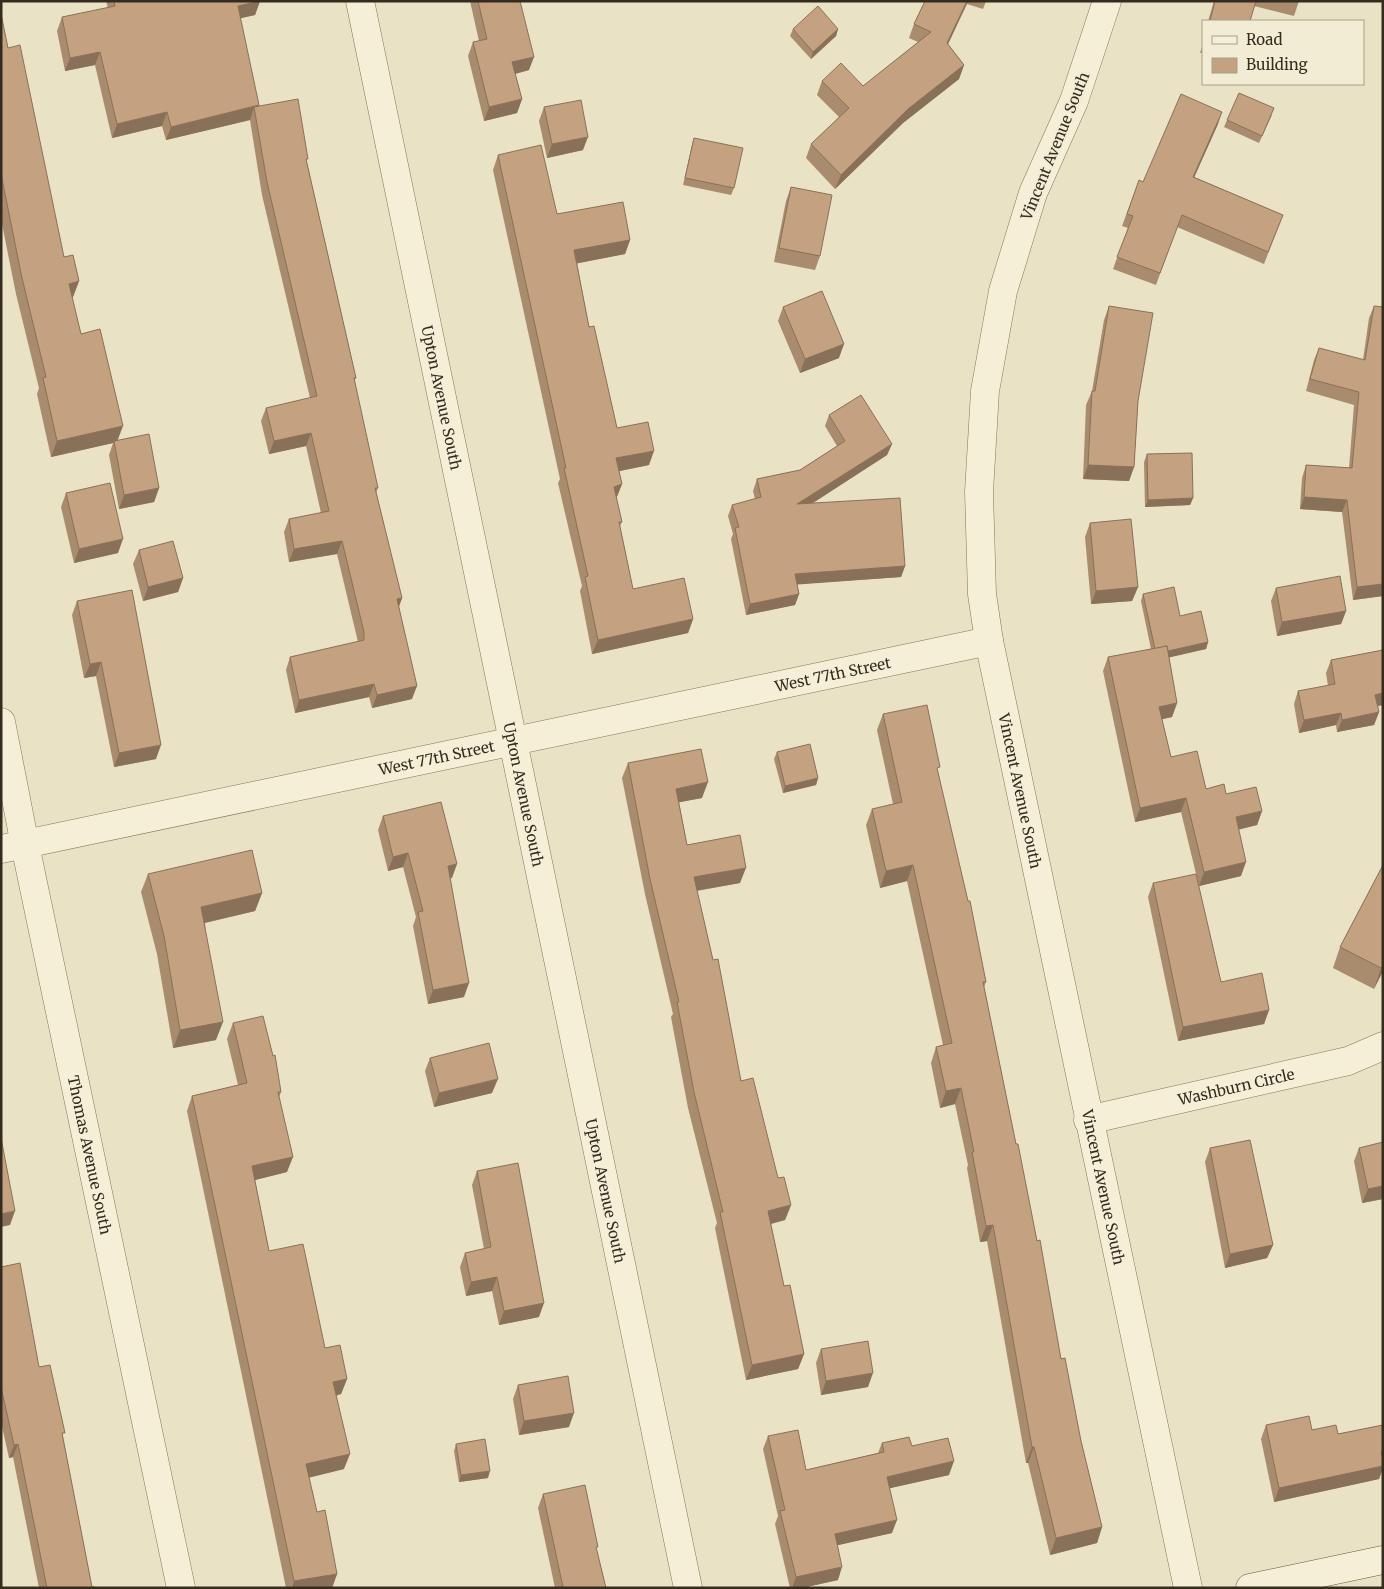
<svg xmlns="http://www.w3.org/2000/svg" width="1384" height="1589" font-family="Merriweather,serif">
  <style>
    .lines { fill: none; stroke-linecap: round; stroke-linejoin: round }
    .street-casing { stroke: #83755d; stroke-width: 29 }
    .secondary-casing { stroke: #655640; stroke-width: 29 }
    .street { stroke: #f5efd7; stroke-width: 28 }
    .secondary { stroke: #f5efd7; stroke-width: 28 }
    .wall { fill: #a98b6d }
    .shaded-wall { fill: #897159 }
    .building { fill: #c4a27f; stroke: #897159 }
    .labels { text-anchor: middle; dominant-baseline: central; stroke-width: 4; stroke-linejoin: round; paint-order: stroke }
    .street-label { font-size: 15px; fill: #342c1f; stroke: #f2ecd4 }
  </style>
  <rect width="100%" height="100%" fill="#e9e2c5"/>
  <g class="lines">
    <defs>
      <g id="street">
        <path id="s1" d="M360,1L688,1588"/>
        <path id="s2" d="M1107,1L1074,101L1033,193L1003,291L985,391L979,492L982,594L989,641L1188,1588"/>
        <path id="s3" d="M1,722L25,845L181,1588"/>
        <path id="s4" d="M1,849L989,641"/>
        <path id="s5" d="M1088,1120L1348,1061L1383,1046"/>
      </g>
      <path id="secondary" d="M1250,1588L1383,1560"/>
    </defs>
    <use href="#street" class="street-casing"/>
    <use href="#secondary" class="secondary-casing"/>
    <use href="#street" class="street"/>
    <use href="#secondary" class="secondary"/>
  </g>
  <g class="wall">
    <path d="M106,1H260L255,15L240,18L258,106L307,163L356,378L354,381L378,488L376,493L402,598L399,607L412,699L372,708L369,697L295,713L286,670L290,657L358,642L337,554L289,562L284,532L289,519L321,513L306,446L269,454L261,421L266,408L310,398L262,195L250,120L166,140L162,126L112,138L95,65L65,71L57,31L62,17L108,8Z"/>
    <path d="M470,1H520L529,70L515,74L522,99L517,113L484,121L468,56L473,42L479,41Z"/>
    <path d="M925,1H986L983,9L967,4L948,44L964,65L959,79L903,123L835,189L806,158L811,144L839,117L817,95L822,81L863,86L918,42L909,38L914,24Z"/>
    <path d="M1214,1H1299L1294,16L1254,6L1250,21H1208Z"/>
    <path d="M1,14L8,48L64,257L79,281L73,297L72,298L81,334L118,440L159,488L154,502L119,509L109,455L113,443L51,457L37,394L39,388L16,294L1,219Z"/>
    <path d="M793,29H838L836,36L811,59L790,36Z"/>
    <path d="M1203,44V53H1200Z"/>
    <path d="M544,107L583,150L547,158L539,121Z"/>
    <path d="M1272,115L1259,143L1224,127L1227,120Z"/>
    <path d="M1218,124L1194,177L1283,215L1264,264L1177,227L1156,285L1113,269L1128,228L1122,226L1139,180L1143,182Z"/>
    <path d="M694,138L734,188L731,195L683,185L692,145Z"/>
    <path d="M498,155L557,214L630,240L625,254L577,263L589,327L617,428L649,465L619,471L622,484L616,499L622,522L620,526L633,589L693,619L688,633L592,654L580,591L582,586L558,483L560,479L493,170Z"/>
    <path d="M791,187L820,256L815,270L774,262L786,201Z"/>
    <path d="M1109,306L1138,401L1134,467L1129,481L1083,479L1086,405L1092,391L1104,320Z"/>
    <path d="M1374,306L1383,596L1353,600L1342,512L1300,509L1302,478L1306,465L1349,468L1354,405L1306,391L1314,360L1319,348L1363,360L1369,318Z"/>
    <path d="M783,307L839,358L800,373L778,321Z"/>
    <path d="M829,415L892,444L887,455L812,503L905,566L901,577L797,584L799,594L795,605L746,615L731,539L733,534L728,516L732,505L755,499L753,491L757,479L800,470L837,446L825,426Z"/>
    <path d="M1147,454L1193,498L1190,505L1145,507L1144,462Z"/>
    <path d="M66,493L118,553L74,563L61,507Z"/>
    <path d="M1090,523L1138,587L1132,601L1091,604L1085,537Z"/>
    <path d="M139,550L183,578L178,592L143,601L133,564Z"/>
    <path d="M1276,588L1346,611L1341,624L1277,636L1271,601Z"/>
    <path d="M1143,594L1180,616L1208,642L1206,649L1169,657L1177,703L1172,717L1162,719L1171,757L1206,789L1226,794L1262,811L1257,825L1238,830L1241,876L1199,886L1181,812L1135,822L1103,671L1108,657L1151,649L1141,601Z"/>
    <path d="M77,601L156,759L114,767L96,676L84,678L72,615Z"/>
    <path d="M1383,650V705L1378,706L1379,712L1374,725L1337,732L1336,725L1299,733L1294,704L1298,691L1328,686L1326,673L1331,660Z"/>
    <path d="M883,714L938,773L986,982L984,987L1016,1144L1037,1241L1061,1359L1102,1527L1097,1543L1050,1555L1028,1463H1026L987,1241L980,1242L967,1168L968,1165L955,1104L940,1108L931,1063L936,1047L943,1045L907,881L880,888L866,825L872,809L893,804L877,730Z"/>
    <path d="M777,752L818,778L816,785L783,793L774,759Z"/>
    <path d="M628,763L702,798L679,802L687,845L740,883L697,891L741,1081L778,1178L791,1205L785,1220L771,1224L784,1286L804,1354L798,1369L746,1380L715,1228L717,1223L688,1108L671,1017L673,1014L645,894L622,778Z"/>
    <path d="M383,816L452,878H450L464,997L428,1004L413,926L416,917L403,867L388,871L378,830Z"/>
    <path d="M1383,865V971L1374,989L1333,968L1340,947Z"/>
    <path d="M148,874L262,893L255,911L205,923L216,1040L173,1048L157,954L141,892Z"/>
    <path d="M1153,883L1221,982L1269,1010L1264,1024L1178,1041L1148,897Z"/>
    <path d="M233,1023L281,1092L279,1097L287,1172L255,1180L269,1251L325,1348L347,1379L341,1394L336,1396L344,1469L309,1477L317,1512L337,1574L332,1588H286L187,1111L192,1096L238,1085L227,1039Z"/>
    <path d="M430,1058L492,1093L434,1107L425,1071Z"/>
    <path d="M1210,1148L1273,1245L1267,1258L1225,1268L1205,1162Z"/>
    <path d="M1359,1148L1383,1199L1362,1203L1354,1161Z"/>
    <path d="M477,1171L539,1317L499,1325L492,1291L466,1296L460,1267L465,1253L484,1249L472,1185Z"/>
    <path d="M1,1267L39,1367L63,1438L92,1587L95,1588H39L13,1457L9,1458L1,1422Z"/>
    <path d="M821,1349L868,1387L821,1395L816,1363Z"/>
    <path d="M518,1385L569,1427L519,1435L513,1399Z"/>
    <path d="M1266,1425L1312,1430L1338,1434L1383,1425V1468L1379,1479L1274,1502L1261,1439Z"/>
    <path d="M768,1436L806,1470L878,1453L882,1443L912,1446L949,1475L890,1488L892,1533L837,1545L838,1580L802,1588H790L775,1524L778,1516L763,1449Z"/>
    <path d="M456,1444L488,1478L459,1482L454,1451Z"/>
    <path d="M543,1494L597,1551L606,1588H555L538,1508Z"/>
  </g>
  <g class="shaded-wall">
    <path d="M260,1L255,15L233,20L238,6Z"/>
    <path d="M967,1H968L942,57L947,43Z"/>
    <path d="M838,29L836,36L811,59L813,52Z"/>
    <path d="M100,52L95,65L65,71L70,58Z"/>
    <path d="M534,57L529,70L507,76L512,62Z"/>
    <path d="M964,65L959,79L903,123L835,189L841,175L908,109Z"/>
    <path d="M522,99L517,113L484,121L489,107Z"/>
    <path d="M259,105L256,114L254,107L250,120L166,140L171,127Z"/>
    <path d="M167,112L162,126L112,138L117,124Z"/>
    <path d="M1222,112L1218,124L1189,189L1193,177Z"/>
    <path d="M588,137L583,150L547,158L552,144Z"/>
    <path d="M630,240L625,254L569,265L574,250Z"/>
    <path d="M79,281L73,297L63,300L69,284Z"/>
    <path d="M844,344L839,358L800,373L805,359Z"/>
    <path d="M123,426L117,442L114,441L113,443L51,457L57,441Z"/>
    <path d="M311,433L306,446L269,454L274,441Z"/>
    <path d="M892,444L887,455L793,516L797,504Z"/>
    <path d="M654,451L649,465L610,473L616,458Z"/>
    <path d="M1088,465L1134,467L1129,481L1083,479Z"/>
    <path d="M622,484L616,499L614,487Z"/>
    <path d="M159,488L154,502L119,509L124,495Z"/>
    <path d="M1304,497L1347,500L1342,512L1300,509Z"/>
    <path d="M1193,498L1190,505L1145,507L1148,500Z"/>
    <path d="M123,539L118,553L74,563L79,549Z"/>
    <path d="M342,541L337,554L289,562L294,549Z"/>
    <path d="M905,566L901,577L791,585L795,574Z"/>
    <path d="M183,578L178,592L143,601L148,587Z"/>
    <path d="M1383,584V596L1353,600L1357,587Z"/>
    <path d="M1138,587L1132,601L1091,604L1096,591Z"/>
    <path d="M799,594L795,605L746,615L750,604Z"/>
    <path d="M402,598L397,611V599Z"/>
    <path d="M1346,611L1341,624L1277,636L1282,622Z"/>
    <path d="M693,619L688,633L592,654L598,640Z"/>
    <path d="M1208,642L1206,649L1154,661L1156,654Z"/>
    <path d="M101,662L96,676L84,678L90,664Z"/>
    <path d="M374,684L369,697L295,713L299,700Z"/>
    <path d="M417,686L412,699L372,708L377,695Z"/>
    <path d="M1383,693V705L1371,707L1375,695Z"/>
    <path d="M1177,703L1172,717L1154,721L1159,707Z"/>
    <path d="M1379,712L1374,725L1337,732L1342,720Z"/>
    <path d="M1341,713L1336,725L1299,733L1304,720Z"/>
    <path d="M161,745L156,759L114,767L119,753Z"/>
    <path d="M818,778L816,785L783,793L785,786Z"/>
    <path d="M708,782L702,798L670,804L676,789Z"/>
    <path d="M1186,798L1181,812L1135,822L1140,808Z"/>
    <path d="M1262,811L1257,825L1231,831L1236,817Z"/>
    <path d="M408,853L403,867L388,871L393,857Z"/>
    <path d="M1246,862L1241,876L1199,886L1204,872Z"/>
    <path d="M457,864L452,878L443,880L448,866Z"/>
    <path d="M913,865L907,881L880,888L886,871Z"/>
    <path d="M746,868L740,883L688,892L694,877Z"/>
    <path d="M262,893L255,911L195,925L201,907Z"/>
    <path d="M1383,965V971L1374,989L1381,968Z"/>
    <path d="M469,983L464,997L428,1004L433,990Z"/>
    <path d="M1269,1010L1264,1024L1178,1041L1183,1027Z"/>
    <path d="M223,1022L216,1040L173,1048L180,1030Z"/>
    <path d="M498,1079L492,1093L434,1107L439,1093Z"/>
    <path d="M961,1088L955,1104L940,1108L946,1091Z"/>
    <path d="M293,1157L287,1172L247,1182L252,1166Z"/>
    <path d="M1383,1186V1199L1362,1203L1368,1189Z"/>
    <path d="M791,1205L785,1220L762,1226L768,1211Z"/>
    <path d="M15,1211L10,1225L1,1227V1214Z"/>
    <path d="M993,1225L987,1241L980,1242L986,1226Z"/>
    <path d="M1273,1245L1267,1258L1225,1268L1230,1254Z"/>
    <path d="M497,1277L492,1291L466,1296L471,1282Z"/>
    <path d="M544,1303L539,1317L499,1325L504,1311Z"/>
    <path d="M804,1354L798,1369L746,1380L752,1365Z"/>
    <path d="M873,1373L868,1387L821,1395L826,1381Z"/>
    <path d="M347,1379L341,1394L327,1397L333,1382Z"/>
    <path d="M574,1413L569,1427L519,1435L524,1421Z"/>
    <path d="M18,1444L13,1457L9,1458L14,1445Z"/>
    <path d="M1032,1447H1034L1028,1463H1026Z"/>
    <path d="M350,1454L344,1469L300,1480L306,1464Z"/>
    <path d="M954,1461L949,1475L882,1490L887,1477Z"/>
    <path d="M1383,1466V1468L1379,1479L1274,1502L1279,1488Z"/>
    <path d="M490,1471L488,1478L459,1482L461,1475Z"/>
    <path d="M897,1520L892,1533L830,1547L835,1534Z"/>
    <path d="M1102,1527L1097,1543L1050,1555L1056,1538Z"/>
    <path d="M842,1567L838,1580L802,1588H792L796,1577Z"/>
    <path d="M337,1574L332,1588H292L294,1581Z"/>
  </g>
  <g class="building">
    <path d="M114,1H260L238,6L259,105L171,127L167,112L117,124L100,52L70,58L62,17L115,6Z"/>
    <path d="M478,1H520L534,57L512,62L522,99L489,107L473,42L487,39Z"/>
    <path d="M925,1H967L947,43L964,65L908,109L841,175L811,144L849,108L822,81L841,63L863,86L931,32L914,24Z"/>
    <path d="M1215,1H1256L1250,21H1210Z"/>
    <path d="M818,6L838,29L813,52L793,29Z"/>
    <path d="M1,14L8,48L20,45L64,257L73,255L79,281L69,284L81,334L100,329L123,426L57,441L43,378L46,377L22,278L1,174Z"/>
    <path d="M1239,93L1274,108L1262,136L1227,120Z"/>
    <path d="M1181,94L1222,112L1193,177L1283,215L1268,252L1182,215L1160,273L1117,257L1133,216L1127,214L1139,180L1143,182Z"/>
    <path d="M298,99L308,159H306L356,378H354L378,488H375L402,598L397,599L417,686L377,695L374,684L299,700L290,657L364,640V632L342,541L294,549L289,519L329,511L311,433L274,441L266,408L317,396L267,182L254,107Z"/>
    <path d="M581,100L588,137L552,144L544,107Z"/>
    <path d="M694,138L743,148L734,188L685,178Z"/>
    <path d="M541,145L557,214L623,202L630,240L574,250L589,327L594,326L617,428L648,422L654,451L616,458L622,484L614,487L622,522H619L633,589L684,578L693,619L598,640L585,577L588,576L564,468H566L498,155Z"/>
    <path d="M791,187L832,195L820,256L779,248Z"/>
    <path d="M822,291L844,344L805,359L783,307Z"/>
    <path d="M1109,306L1153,313L1138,401L1134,467L1088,465L1092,391H1095Z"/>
    <path d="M1374,306L1383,307V584L1357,587L1347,500L1304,497L1306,465L1352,468L1359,392L1310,379L1319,348L1365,360Z"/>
    <path d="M861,395L892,444L797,504L900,498L905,566L795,574L799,594L750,604L735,528L739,527L732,505L761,497L757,479L800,470L845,441L829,415Z"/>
    <path d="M149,434L159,488L124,495L114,441Z"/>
    <path d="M1192,453L1193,498L1148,500L1147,454Z"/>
    <path d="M110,483L123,539L79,549L66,493Z"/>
    <path d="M1131,519L1138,587L1096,591L1090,523Z"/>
    <path d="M173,541L183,578L148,587L139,550Z"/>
    <path d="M1340,576L1346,611L1282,622L1276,588Z"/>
    <path d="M1174,587L1180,616L1201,611L1208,642L1168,651L1167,646L1155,649L1143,594Z"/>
    <path d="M132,590L161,745L119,753L101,662L90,664L77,601Z"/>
    <path d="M1167,646L1177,703L1159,707L1171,757L1197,751L1206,789L1224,784L1226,794L1256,787L1262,811L1236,817L1246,862L1204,872L1186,798L1140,808L1108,657Z"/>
    <path d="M1383,650V693L1375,695L1379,712L1342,720L1341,713L1304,720L1298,691L1335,684L1331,660Z"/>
    <path d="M927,705L940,767L937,768L968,901H970L986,982H983L1016,1144H1018L1037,1241L1040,1240L1061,1359L1065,1358L1081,1441L1102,1527L1056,1538L1034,1447H1032L993,1225L986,1226L972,1152H974L961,1088L946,1091L936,1047L952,1043L913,865L886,871L872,809L902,802L883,714Z"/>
    <path d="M810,744L818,778L785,786L777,752Z"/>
    <path d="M701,749L708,782L676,789L687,845L740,835L746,868L694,877L713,960L718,959L741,1081L753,1078L778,1178L784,1177L791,1205L768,1211L784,1286L790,1285L804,1354L752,1365L720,1212H723L694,1092L677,1002H679L650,879L628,763Z"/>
    <path d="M441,802L457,864L448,866L469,983L433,990L418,912L423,911L408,853L393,857L383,816Z"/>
    <path d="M252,850L262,893L201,907L223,1022L180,1030L164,936L148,874Z"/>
    <path d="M1383,865V965L1381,968L1340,947Z"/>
    <path d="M1196,874L1221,982L1262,973L1269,1010L1183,1027L1153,883Z"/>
    <path d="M263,1016L273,1056L275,1055L281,1092H278L293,1157L252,1166L269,1251L303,1244L325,1348L340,1345L347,1379L333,1382L350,1454L306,1464L317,1512L325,1510L337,1574L294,1581L192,1096L247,1083L233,1023Z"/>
    <path d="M489,1043L498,1079L439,1093L430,1058Z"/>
    <path d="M1,1138L15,1211L1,1214Z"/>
    <path d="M1250,1140L1273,1245L1230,1254L1210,1148Z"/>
    <path d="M1383,1142V1186L1368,1189L1359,1148Z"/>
    <path d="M518,1163L544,1303L504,1311L497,1277L471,1282L465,1253L491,1247L477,1171Z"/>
    <path d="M20,1263L39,1367L50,1365L65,1433H62L92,1587H95V1588H47L18,1444L14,1445L1,1387V1267Z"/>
    <path d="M868,1341L873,1373L826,1381L821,1349Z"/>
    <path d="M568,1376L574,1413L524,1421L518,1385Z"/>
    <path d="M1309,1416L1312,1430L1336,1425L1338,1434L1383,1425V1451L1381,1452L1383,1460V1466L1279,1488L1266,1425Z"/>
    <path d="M798,1430L806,1470L884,1452L882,1443L909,1437L912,1446L948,1438L954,1461L887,1477L897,1520L835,1534L842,1567L796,1577L780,1511L785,1510L768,1436Z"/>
    <path d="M485,1439L490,1471L461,1475L456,1444Z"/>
    <path d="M585,1485L598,1547H596L606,1588H561L563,1587L543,1494Z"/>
  </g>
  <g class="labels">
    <g class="street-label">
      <text transform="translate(1055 146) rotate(-68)">Vincent Avenue South</text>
      <text stroke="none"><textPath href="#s1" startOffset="405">Upton Avenue South</textPath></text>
      <text stroke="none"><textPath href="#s4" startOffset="850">West 77th Street</textPath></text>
      <text stroke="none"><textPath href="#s4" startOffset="445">West 77th Street</textPath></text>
      <text stroke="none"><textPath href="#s2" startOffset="814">Vincent Avenue South</textPath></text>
      <text stroke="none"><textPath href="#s1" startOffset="810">Upton Avenue South</textPath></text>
      <text stroke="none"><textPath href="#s5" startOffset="152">Washburn Circle</textPath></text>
      <text stroke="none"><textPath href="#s3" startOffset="442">Thomas Avenue South</textPath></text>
      <text stroke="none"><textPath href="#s2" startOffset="1219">Vincent Avenue South</textPath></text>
      <text stroke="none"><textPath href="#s1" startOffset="1215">Upton Avenue South</textPath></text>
    </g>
  </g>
  <rect width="1384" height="1589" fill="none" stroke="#342c1f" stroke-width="5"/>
  <rect x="1202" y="20" width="162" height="65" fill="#f2ecd4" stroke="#a69f8c"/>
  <rect x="1212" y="36" width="25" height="8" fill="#f5efd7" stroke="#a69f8c"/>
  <text x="1246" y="45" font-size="15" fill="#342c1f">Road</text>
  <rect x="1212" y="58" width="25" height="15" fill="#c4a27f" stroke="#a69f8c"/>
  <text x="1246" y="70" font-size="15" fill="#342c1f">Building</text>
</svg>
